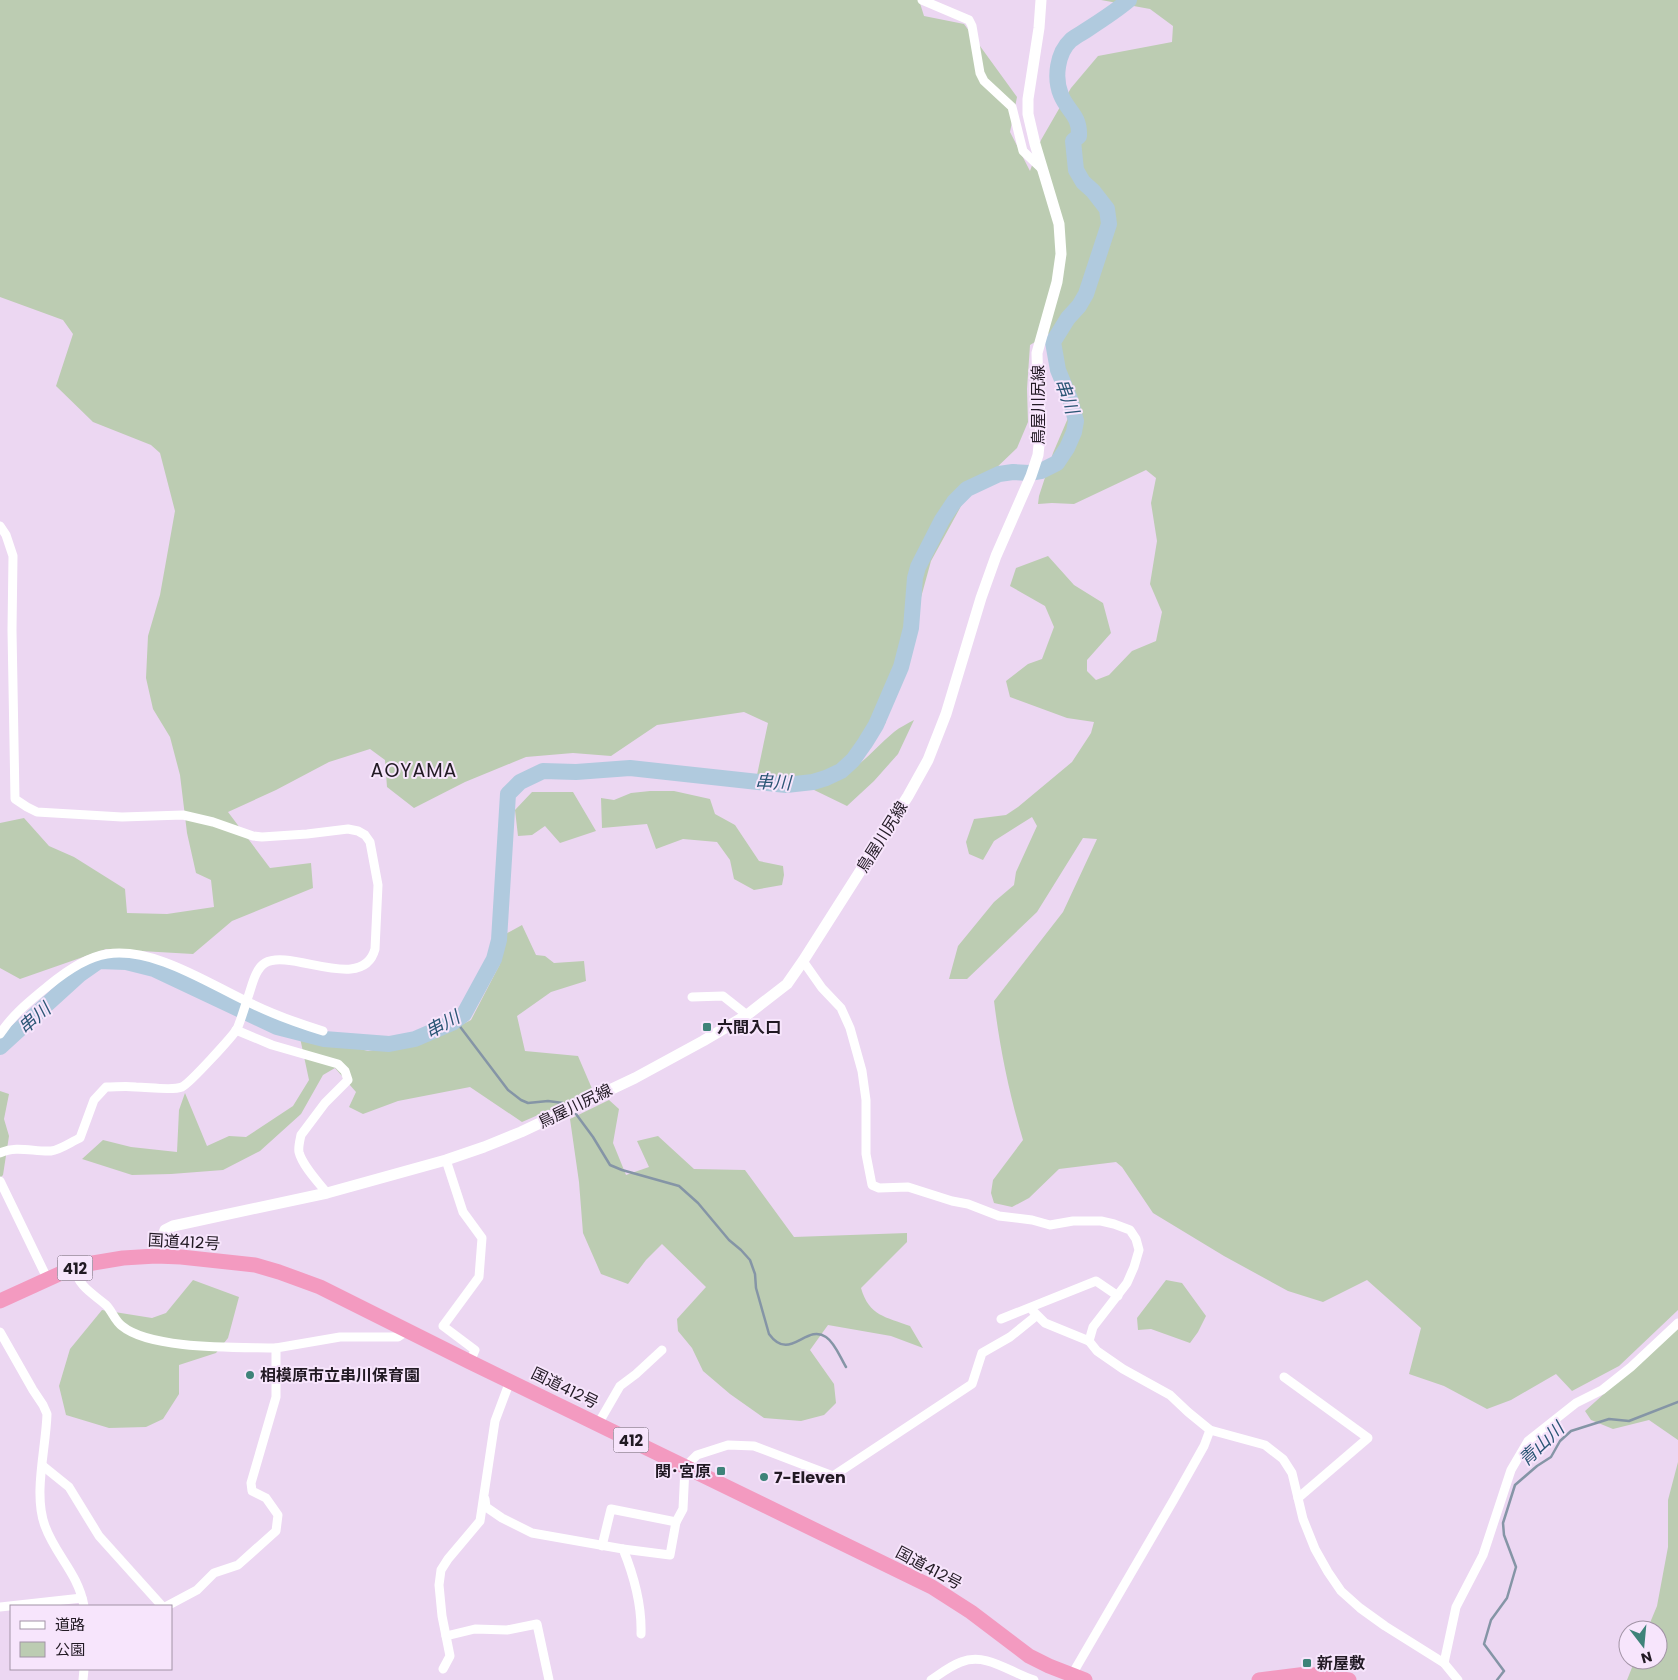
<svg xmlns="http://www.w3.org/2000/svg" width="1678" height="1680" font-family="Poppins,'Noto Sans JP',sans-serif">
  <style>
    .green { fill: #bcccb2 }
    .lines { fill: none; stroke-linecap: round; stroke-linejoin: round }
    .stream { stroke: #8595a6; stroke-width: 2.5 }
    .river { stroke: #b0cade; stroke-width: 16 }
    .street { stroke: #fff; stroke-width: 9 }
    .secondary { stroke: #fff; stroke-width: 11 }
    .highway { stroke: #f39ac0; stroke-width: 15 }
    .poi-dot { fill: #3e8379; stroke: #f7e5fc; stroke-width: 2 }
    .labels { text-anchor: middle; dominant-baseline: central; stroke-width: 4; stroke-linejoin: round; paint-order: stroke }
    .shield { fill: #f7e5fc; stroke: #625765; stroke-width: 1 }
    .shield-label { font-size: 15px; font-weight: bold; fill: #221a24 }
    .street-label { font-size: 16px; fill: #221a24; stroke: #f7e5fc }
    .poi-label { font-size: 16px; font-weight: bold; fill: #221a24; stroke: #f7e5fc; text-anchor: start }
    .water-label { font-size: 18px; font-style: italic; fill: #2b5675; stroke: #f7e5fc }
    .quarter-label { font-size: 19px; letter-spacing: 1px; fill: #221a24; stroke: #f7e5fc }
  </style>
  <rect width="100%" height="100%" fill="#ecd7f2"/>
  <g class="green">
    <path d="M0,0H919L924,16L964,24L1017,97L1010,132L1030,171L1041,140L1071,88L1098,56L1172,42L1173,26L1150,9L1101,0H1678V1310L1619,1366L1572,1391L1556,1374L1511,1400L1487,1409L1444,1386L1409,1374L1421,1328L1367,1280L1323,1302L1288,1291L1224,1256L1153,1213L1122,1167L1116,1162L1059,1169L1029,1198L1012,1207L994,1203L991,1193L993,1180L1023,1140C1009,1093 1000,1049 994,1001L1063,912L1097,839L1083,838L1037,912L967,979H949L958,946L994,902L1014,885L1016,872L1037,826L1032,817L994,841L983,860L969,854L966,842L974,819L1006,815L1018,807L1072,762L1091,733L1094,722L1067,718L1010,697L1006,681L1028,664L1042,659L1054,627L1045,606L1010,586L1016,568L1048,556L1074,585L1103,603L1111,633L1087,660V671L1096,680L1109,675L1132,651L1156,641L1162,612L1150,584L1157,541L1151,503L1156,478L1146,470L1074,504L1052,503L1038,504L1039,496L1053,453L1071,411L1061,361L1053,331L1030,345L1027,389L1028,422L1017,448L966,497L931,561L917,612L914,638L902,666L895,692L886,713V722L873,744L818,776L786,779L757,775L768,723L744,712L657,725L611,756L573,753L526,757L465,782L414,808L387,787L385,760L370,749L329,762L276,790L228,812L270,868L311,863L313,888L232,921L193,954L106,949L20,979L0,968V823L24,818L49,846L74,857L125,889L127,913L167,914L214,907L211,880L196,873L187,833L180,775L170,737L153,709L146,678L148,636L160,595L175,511L160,453L151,445L93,422L56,386L73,334L63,320L0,297Z"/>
    <path d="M914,720L898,754L874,781L847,806L812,789C847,783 868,754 894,732C900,727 907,724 914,720Z"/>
    <path d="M650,791H674L710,799L715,814L735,825L759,861L783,866L784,875L782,885L754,890L734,879L730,860L717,842L683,839L656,849L647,824L602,828L601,798L614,800L631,793Z"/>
    <path d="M532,792H573L596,831L560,843L545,826L532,835L518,836L515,810Z"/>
    <path d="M522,925L536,955L545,956L554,963L584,961L586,981L551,992L517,1016L525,1051L578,1056L593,1091L522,1122L470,1087L398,1101L363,1114L349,1107L356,1092L335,1068L323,1075L301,1114L260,1151L223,1170L171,1174L132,1175L82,1159L103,1140L131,1147L177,1152L179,1110L185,1093L207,1146L229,1136L246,1137L293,1106L309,1080L299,1033L368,1051L433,1039L471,1020L500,964L502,936Z"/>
    <path d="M0,1091L9,1094L4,1119L9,1136L3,1175L0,1178Z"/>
    <path d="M609,1100L619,1109L613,1143L626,1175L649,1167L637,1141L658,1136L694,1169L745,1170L794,1237L907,1233V1242L861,1288C869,1316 886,1317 910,1326L923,1348L891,1336L828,1325L810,1350L834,1384L836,1403L824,1415L801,1421L764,1418L730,1394L703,1371L692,1348L678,1331L677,1319L706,1287L662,1244L646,1260L628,1284L601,1274L583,1233L579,1182L570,1119Z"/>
    <path d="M193,1280L239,1297L228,1338L216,1353L179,1365V1394L163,1419L146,1427L109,1428L66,1415L59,1386L70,1349L102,1310L152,1318L166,1313Z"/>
    <path d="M1166,1280L1182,1283L1206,1316L1198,1332L1190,1343L1151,1329L1138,1330L1137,1318Z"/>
    <path d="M1678,1327V1440L1649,1420L1613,1429L1591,1420L1585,1411Z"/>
    <path d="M1678,1462V1680H1627L1635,1660H1658V1630H1647L1657,1606L1668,1547V1500Z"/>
  </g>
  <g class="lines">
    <g class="stream">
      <path d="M455,1020L508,1090L521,1100L528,1103L548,1101L563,1103"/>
      <path d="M576,1114L593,1137L610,1165L622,1170L679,1186L698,1203L729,1240L741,1250L750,1260L755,1274L756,1288L769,1334C790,1363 806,1323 826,1337C835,1343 840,1357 846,1367"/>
      <path d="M1497,1680L1504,1671L1484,1644L1491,1620L1507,1598L1516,1567L1504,1535L1503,1523L1515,1485L1537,1466L1551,1457L1560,1441L1571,1431L1609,1419L1629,1421L1678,1402"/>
    </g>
    <path class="river" d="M0,1047L79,975L99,961L126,962L154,969L277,1027L324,1039L389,1044L415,1039L452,1023L464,1014L494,959L499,940L508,794L520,782L543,771L576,772L630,768L786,785L813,782L826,778L841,771L853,760L865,743L876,725L901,667L911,628L915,578L918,567L942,520L954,502L967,489L999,474L1013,472L1029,473L1041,471L1057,463L1067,448L1074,432L1076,421L1070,399L1058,370L1053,342L1068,318L1079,306L1086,294L1109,224L1107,209L1093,191L1083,182L1076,170L1073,141L1079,136C1080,115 1068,112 1061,95C1054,78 1057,53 1071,40C1076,36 1082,33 1088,29C1102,20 1116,11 1129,0"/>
    <g class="street">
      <path d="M922,0L969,20L972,26L980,73L984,81L1012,107L1023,151L1042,169"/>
      <path d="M0,526L6,535L13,556L12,630L15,799L27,807L37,812L122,817L183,815L213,822L253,836L262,837L307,834L348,829L358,831L365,835L370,842L378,885L375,949C363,994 291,948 265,963C255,969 252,986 248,997C245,1006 241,1020 237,1029C232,1037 190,1083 182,1087C172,1091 148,1087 136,1087C126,1086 116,1087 106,1087L94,1100L80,1138C71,1142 60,1150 51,1151C34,1152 16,1145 0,1153"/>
      <path d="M803,961L822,988L841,1008L850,1028L862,1071L866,1100V1154L872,1185L879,1188L908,1187L952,1201L968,1204L999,1216L1032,1220L1050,1225L1073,1221H1101L1114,1224L1130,1230L1136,1239L1139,1250L1134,1267L1127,1283L1093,1327L1089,1341L1097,1351L1123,1369L1170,1395L1188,1412L1210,1430L1265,1445L1283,1459L1292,1473L1303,1519L1315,1549L1328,1572L1341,1591L1360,1608L1385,1626L1444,1663L1458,1680"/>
      <path d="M692,997L723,996L747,1015"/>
      <path d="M236,1030L272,1045L338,1064L345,1071L348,1080L325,1103L301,1135C300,1140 298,1147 299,1152C302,1165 318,1182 327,1193"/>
      <path d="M0,1034C13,1014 30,1001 48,986C65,972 86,957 107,954C153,947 206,982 246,1001C270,1013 297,1023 323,1031"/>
      <path d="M446,1160L463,1212L482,1238L479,1277L443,1326L475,1350L470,1362"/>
      <path d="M0,1181L47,1278"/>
      <path d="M74,1268C80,1288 91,1292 106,1305C112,1311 115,1321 122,1326C151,1350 238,1347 276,1348"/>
      <path d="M1033,1311L1045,1323L1089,1341"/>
      <path d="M1001,1319L1096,1281L1118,1296"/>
      <path d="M0,1332L33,1390L43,1405L47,1414C46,1449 33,1494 45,1526C56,1556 78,1573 84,1606"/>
      <path d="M1284,1377L1368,1438L1298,1498"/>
      <path d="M598,1424L620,1386L636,1374L662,1350"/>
      <path d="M43,1466L69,1487L99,1536L162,1606"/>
      <path d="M485,1499L486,1507L502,1518L532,1533L623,1549C634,1576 642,1604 641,1634"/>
      <path d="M602,1546L611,1509L676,1522"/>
      <path d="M623,1549L670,1555L676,1522L683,1509L685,1467L697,1455L728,1445L754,1446L833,1476L972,1384L982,1353L1010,1337L1036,1316"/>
      <path d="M167,1606L197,1590L214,1573L238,1565L276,1531L278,1515L266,1498L252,1491L251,1483L276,1397V1348L340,1337H398L408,1330"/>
      <path d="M0,1607L82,1598"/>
      <path d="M446,1636L475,1629L507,1630L537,1624L549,1680"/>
      <path d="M1444,1663L1456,1607L1483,1555L1511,1470L1528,1441L1576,1403L1602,1390L1631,1367L1678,1323"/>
      <path d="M443,1669L450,1656L442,1616L439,1585L441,1570L448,1559L480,1521L495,1421L510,1381"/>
      <path d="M1070,1678L1173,1501L1204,1446L1210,1430"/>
      <path d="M83,1680L84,1669"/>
      <path d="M931,1680C940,1674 950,1666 961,1662C986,1652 1009,1672 1034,1680"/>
    </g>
    <path class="secondary" d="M156,1256L165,1230L173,1226L327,1193L446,1160L484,1147L521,1132L635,1078L703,1041L747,1015L787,984L803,961L908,796L928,760L946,714L981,598L996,556L1031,476L1038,455L1041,425L1038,393L1037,353L1057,282L1061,254L1059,224L1035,144L1028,114V99L1039,28L1041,0"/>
    <g class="highway">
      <path d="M0,1301L68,1270L93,1263L123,1258L156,1256L181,1257L255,1265L279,1272L320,1287L470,1362L932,1587L971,1612L1029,1656L1049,1666L1085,1680"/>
      <path d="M1259,1680L1307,1674L1349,1680"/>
    </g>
  </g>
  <g class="poi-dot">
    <rect x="702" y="1022" width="10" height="10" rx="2.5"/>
    <circle cx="250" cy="1375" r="5"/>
    <rect x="716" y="1466" width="10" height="10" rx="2.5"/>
    <circle cx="764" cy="1477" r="5"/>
    <rect x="1302" y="1658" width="10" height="10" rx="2.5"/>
  </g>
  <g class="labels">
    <g class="shield">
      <rect x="57.5" y="1255.5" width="35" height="25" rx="4"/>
      <rect x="613.5" y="1427.5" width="35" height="25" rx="4"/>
    </g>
    <g class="shield-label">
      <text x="75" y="1268">412</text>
      <text x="631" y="1440">412</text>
    </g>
    <g class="street-label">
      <text transform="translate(1038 405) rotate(-90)">鳥屋川尻線</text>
      <text transform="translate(882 837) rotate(-58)">鳥屋川尻線</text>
      <text transform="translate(575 1106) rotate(-26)">鳥屋川尻線</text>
      <text transform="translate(184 1242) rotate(3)">国道412号</text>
      <text transform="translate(565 1388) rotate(26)">国道412号</text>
      <text transform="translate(929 1568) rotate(28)">国道412号</text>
    </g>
    <g class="poi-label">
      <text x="717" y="1027">六間入口</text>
      <text x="260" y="1375">相模原市立串川保育園</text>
      <text x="711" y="1471" text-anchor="end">関･宮原</text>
      <text x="774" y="1477">7-Eleven</text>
      <text x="1317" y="1663">新屋敷</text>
    </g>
    <g class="water-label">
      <text transform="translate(1067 396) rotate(70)">串川</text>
      <text transform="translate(773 782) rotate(2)">串川</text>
      <text transform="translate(34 1018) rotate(-41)">串川</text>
      <text transform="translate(442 1024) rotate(-29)">串川</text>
      <text transform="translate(1541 1444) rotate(-43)">青山川</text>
    </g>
    <g class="quarter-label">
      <text x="414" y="770">AOYAMA</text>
    </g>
  </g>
  <rect x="10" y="1605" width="162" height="65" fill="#f7e5fc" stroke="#a294a6"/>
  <rect x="20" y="1621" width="25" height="8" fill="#ffffff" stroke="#a294a6"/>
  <text x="55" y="1630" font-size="15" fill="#221a24">道路</text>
  <rect x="20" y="1642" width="25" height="15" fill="#bcccb2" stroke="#a294a6"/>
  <text x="55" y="1655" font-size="15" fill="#221a24">公園</text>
  <g transform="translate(1643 1645) rotate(164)"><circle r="24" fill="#f7e5fc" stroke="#a294a6"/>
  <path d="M0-4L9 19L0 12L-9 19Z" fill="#3e8379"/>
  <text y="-8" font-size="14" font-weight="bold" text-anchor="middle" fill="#221a24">N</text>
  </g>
</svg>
